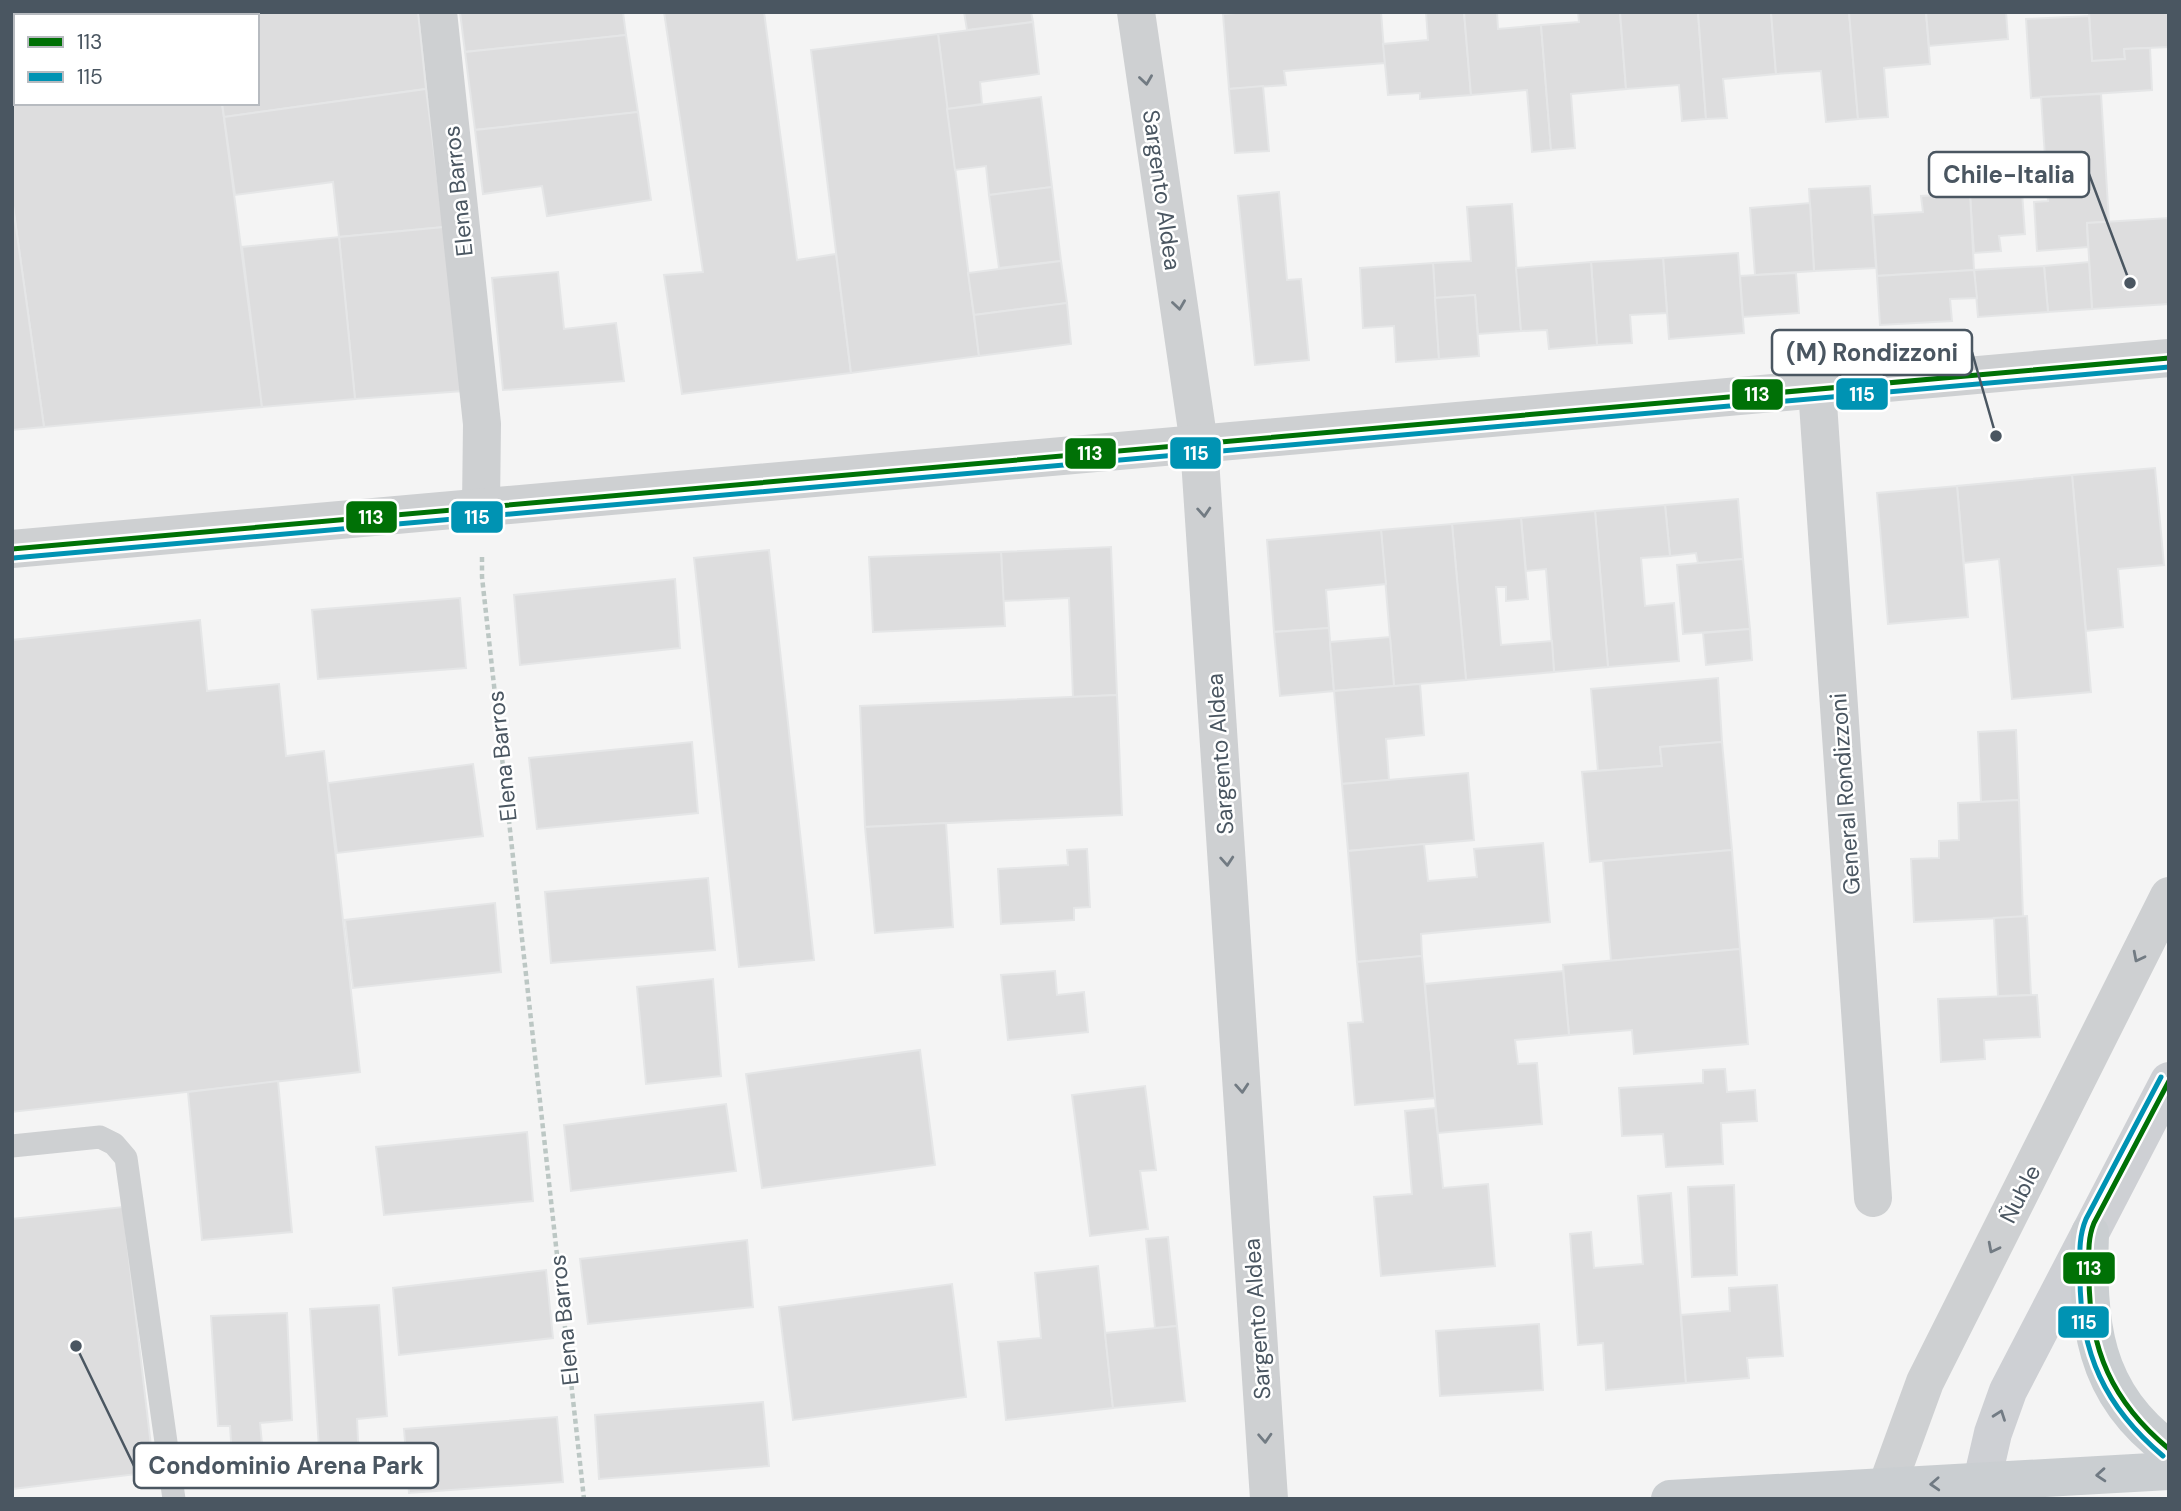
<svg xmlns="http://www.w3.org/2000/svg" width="2181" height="1511" font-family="'DM Sans',sans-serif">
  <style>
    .building { fill: #ddddde; stroke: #e5e6e7; stroke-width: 2 }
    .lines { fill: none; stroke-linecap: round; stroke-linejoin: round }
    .path { stroke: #bcc7c4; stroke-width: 4.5; stroke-dasharray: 5 3.5; stroke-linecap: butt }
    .service { stroke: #ced0d2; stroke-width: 23 }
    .minor { stroke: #ced0d2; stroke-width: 38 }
    .tertiary { stroke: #ced0d2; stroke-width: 38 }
    .secondary { stroke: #ced0d4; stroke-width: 38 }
    .primary { stroke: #caced1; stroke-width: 38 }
    .bus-1-casing { stroke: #fff; stroke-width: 10 }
    .bus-2-casing { stroke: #fff; stroke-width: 10 }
    .bus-1 { stroke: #007106; stroke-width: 5 }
    .bus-2 { stroke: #0093b3; stroke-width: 5 }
    .oneway { stroke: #727b83 }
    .oneway2 { stroke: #727b84 }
    .oneway3 { stroke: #707a83 }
    .labels { text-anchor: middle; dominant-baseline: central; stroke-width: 5; stroke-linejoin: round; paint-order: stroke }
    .street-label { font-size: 23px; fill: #4a5661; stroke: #fff }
    .leader { fill: none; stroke: #4a5661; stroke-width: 2.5 }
    .callout-dot { fill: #4a5661; stroke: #fff; stroke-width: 2.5 }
    .callout { fill: #fff; stroke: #4a5661; stroke-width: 2.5 }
    .callout-label { font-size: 24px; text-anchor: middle; font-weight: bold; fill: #4a5661 }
    .line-badge { stroke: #fff; stroke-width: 2.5 }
    .badge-label { font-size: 19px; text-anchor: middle; font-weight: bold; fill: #fff }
  </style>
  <rect width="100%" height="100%" fill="#f4f4f4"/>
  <g class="building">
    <path d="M12,12H211V16H16V103H222L262,407L44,427L12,199Z"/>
    <path d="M211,12H418L426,89L224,117L222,103H257V16H211Z"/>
    <path d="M460,12H623L626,35L465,52Z"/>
    <path d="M664,12H764L797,260L836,254L851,373L682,394L664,275L703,272Z"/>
    <path d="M964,12H1031L1033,22L967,30Z"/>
    <path d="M1250,12H1381L1385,63L1284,71L1286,85L1229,89L1223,14Z"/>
    <path d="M1426,12H1464L1471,95L1420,99V93L1388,95L1383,44L1428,40Z"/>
    <path d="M1464,12H1497L1498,29L1541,25L1551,150L1532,152L1527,90L1471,95Z"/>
    <path d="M1578,12H1620L1626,89L1571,94L1575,148L1551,150L1541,25L1579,22Z"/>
    <path d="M1620,12H1698L1706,119L1682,121L1679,85L1626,89Z"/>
    <path d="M1698,12H1771L1776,74L1723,79L1727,118L1706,119Z"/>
    <path d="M1771,12H1849L1858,119L1826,122L1821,71L1776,74Z"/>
    <path d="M1849,12H1926L1930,64L1884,68L1888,117L1858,119Z"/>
    <path d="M1926,12H2006L2008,39L1929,46Z"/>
    <path d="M2089,12H2169V47L2124,49L2125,59L2092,61Z"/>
    <path d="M2089,16L2092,61L2125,59L2124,49L2150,48L2152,90L2031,98L2026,19Z"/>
    <path d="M1033,22L1039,74L980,82L982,104L947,109L938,34Z"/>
    <path d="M938,34L979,356L851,373L811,50Z"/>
    <path d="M626,35L638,112L475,130L465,52Z"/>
    <path d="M1263,86L1269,151L1235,153L1229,89Z"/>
    <path d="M426,89L444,227L339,237L333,182L235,195L224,117Z"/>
    <path d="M2101,94L2109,222L2087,223L2088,247L2037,251L2034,202L2048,201L2041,97Z"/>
    <path d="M1041,97L1052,187L989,195L986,166L955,170L947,109Z"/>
    <path d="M638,112L651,200L547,216L542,186L483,194L475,130Z"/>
    <path d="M2021,178L2025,234L1999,236L2001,251L1974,253L1969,181Z"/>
    <path d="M1870,186L1876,268L1814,271L1809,189Z"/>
    <path d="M1052,187L1061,261L999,268L989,195Z"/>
    <path d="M1279,192L1287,280L1301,279L1309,360L1255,365L1238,196Z"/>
    <path d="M1970,193L1974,270L1877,276L1873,215L1923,212L1921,196Z"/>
    <path d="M12,199L44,427L12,430Z"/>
    <path d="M1810,203L1814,271L1755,275L1750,208Z"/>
    <path d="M1512,204L1521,331L1478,334L1475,295L1435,298L1433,263L1471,261L1467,207Z"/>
    <path d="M2169,218V304L2092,309L2087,223Z"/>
    <path d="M444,227L463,391L355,399L339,237Z"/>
    <path d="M339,237L355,399L262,407L242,247Z"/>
    <path d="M1738,253L1744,333L1669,339L1663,258Z"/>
    <path d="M1663,258L1667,313L1630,315L1632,343L1597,345L1591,262Z"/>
    <path d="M1061,261L1067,303L974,315L968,273Z"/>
    <path d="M1591,262L1597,345L1549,349L1547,330L1521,331L1516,268Z"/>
    <path d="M2089,262L2092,309L2048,312L2044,266Z"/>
    <path d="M1433,263L1439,359L1396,362L1394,326L1363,328L1360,268Z"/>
    <path d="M2044,266L2048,312L1978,317L1974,270Z"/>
    <path d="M1974,270L1977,298L1950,299L1952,321L1880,325L1877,276Z"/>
    <path d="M558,272L564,329L616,323L624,381L503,390L492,278Z"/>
    <path d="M1796,273L1799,313L1743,317L1740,276Z"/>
    <path d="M1475,295L1479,356L1439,359L1435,298Z"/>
    <path d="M1067,303L1071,344L979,356L974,315Z"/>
    <path d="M2155,468L2164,565L2118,569L2123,627L2086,631L2072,475Z"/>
    <path d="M2072,475L2091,692L2012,699L1999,559L1964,563L1957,486Z"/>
    <path d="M1957,486L1968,617L1888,624L1877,493Z"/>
    <path d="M1738,499L1743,559L1698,563L1696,553L1670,556L1665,505Z"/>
    <path d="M1665,505L1670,556L1641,558L1645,606L1674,603L1679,661L1608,667L1595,511Z"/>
    <path d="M1595,511L1608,667L1554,672L1546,569L1526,571L1521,518Z"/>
    <path d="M1521,518L1528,599L1506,601V587H1496L1501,645L1552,641L1554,672L1466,680L1452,524Z"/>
    <path d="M1452,524L1466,680L1394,686L1381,530Z"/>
    <path d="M1381,530L1386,584L1326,590L1329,628L1274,632L1267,540Z"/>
    <path d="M1111,547L1117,695L1073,697L1069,598L1003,601L1001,552Z"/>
    <path d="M769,550L814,960L739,967L694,558Z"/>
    <path d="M1001,552L1005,626L873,632L869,557Z"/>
    <path d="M1743,559L1750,629L1683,634L1677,565Z"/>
    <path d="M675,579L680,648L520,665L514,595Z"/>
    <path d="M460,598L466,668L318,679L312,610Z"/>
    <path d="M200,620L207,691L279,684L286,756L324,751L360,1072L12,1112V640Z"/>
    <path d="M1329,628L1334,691L1280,696L1274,632Z"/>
    <path d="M1750,629L1752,660L1706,665L1703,633Z"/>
    <path d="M1390,637L1394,686L1334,691L1330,642Z"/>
    <path d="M1718,678L1722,742L1660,747L1662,766L1598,771L1591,689Z"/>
    <path d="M1420,684L1424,735L1386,739L1389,780L1342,784L1334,691Z"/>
    <path d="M1117,695L1122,815L865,827L860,706Z"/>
    <path d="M2016,730L2019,800L1981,802L1978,732Z"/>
    <path d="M692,742L698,813L537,829L529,758Z"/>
    <path d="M1722,742L1732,850L1590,862L1582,772L1662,766L1660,747Z"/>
    <path d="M473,764L483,836L337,853L328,783Z"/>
    <path d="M1468,773L1474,840L1348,851L1342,784Z"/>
    <path d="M2019,800L2023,917L1914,922L1911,859L1939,858V841L1959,840L1958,803Z"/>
    <path d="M946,823L953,927L875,933L865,827Z"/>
    <path d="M1543,843L1550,922L1421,934L1422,956L1357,962L1348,851L1424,844L1428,881L1477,877L1474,849Z"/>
    <path d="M1087,849L1090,907L1074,908V920L1001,924L998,869L1068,865L1067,850Z"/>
    <path d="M1732,850L1740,949L1611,961L1603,861Z"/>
    <path d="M708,878L715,950L551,963L545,892Z"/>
    <path d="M495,903L501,972L353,988L345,920Z"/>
    <path d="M2027,916L2031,995L1998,996L1994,918Z"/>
    <path d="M1740,949L1748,1044L1634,1054L1632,1030L1569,1035L1563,965Z"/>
    <path d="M1422,956L1435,1098L1355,1105L1348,1023L1363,1022L1357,962Z"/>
    <path d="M1055,971L1057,995L1084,992L1088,1032L1008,1040L1001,975Z"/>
    <path d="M1563,971L1569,1035L1515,1040L1518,1064L1537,1063L1542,1124L1438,1133L1425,984Z"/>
    <path d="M713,979L721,1076L646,1084L637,987Z"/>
    <path d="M2037,995L2040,1037L1984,1040L1985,1059L1941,1062L1938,999Z"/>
    <path d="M920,1050L935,1165L762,1188L746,1074Z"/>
    <path d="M1725,1069L1727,1092L1755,1090L1757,1121L1721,1123L1723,1164L1666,1167L1663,1134L1622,1136L1619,1088L1703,1083V1070Z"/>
    <path d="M278,1081L292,1232L202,1240L188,1092Z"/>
    <path d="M1145,1086L1156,1170L1140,1171L1148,1229L1090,1236L1072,1095Z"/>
    <path d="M726,1104L736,1171L571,1191L564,1125Z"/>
    <path d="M1435,1108L1443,1188L1488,1184L1495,1266L1381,1276L1374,1197L1412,1194L1405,1111Z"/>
    <path d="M527,1132L533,1201L384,1215L376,1147Z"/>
    <path d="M1734,1185L1737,1275L1692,1277L1688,1187Z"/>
    <path d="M1671,1193L1686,1383L1606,1390L1603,1343L1578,1345L1570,1234L1591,1232L1594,1268L1643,1264L1638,1196Z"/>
    <path d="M123,1207L154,1472L12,1489V1219Z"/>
    <path d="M1168,1237L1177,1326L1155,1328L1146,1239Z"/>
    <path d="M747,1240L753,1307L588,1324L580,1259Z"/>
    <path d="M1098,1266L1113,1408L1006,1420L998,1342L1041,1338L1035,1273Z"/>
    <path d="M546,1270L553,1338L399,1355L393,1288Z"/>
    <path d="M952,1284L966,1397L793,1420L779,1307Z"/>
    <path d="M1777,1285L1783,1356L1747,1358L1749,1378L1686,1383L1681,1315L1730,1311L1729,1288Z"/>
    <path d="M379,1305L387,1416L357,1419L359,1462L320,1464L310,1309Z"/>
    <path d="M287,1313L292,1420L260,1423L263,1454L232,1457L230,1426H218L211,1316Z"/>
    <path d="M1539,1324L1543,1390L1440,1396L1436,1331Z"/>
    <path d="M1177,1326L1185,1401L1113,1408L1105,1333Z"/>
    <path d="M763,1402L769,1466L599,1479L595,1415Z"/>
    <path d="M557,1417L563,1482L409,1493L404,1429Z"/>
  </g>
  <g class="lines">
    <path class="path" d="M482,557V577L584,1499"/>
    <path class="service" d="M12,1146L100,1137L114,1144L126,1158L174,1499"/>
    <g class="minor">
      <path d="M438,12L482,424L481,506"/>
      <path d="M1136,12L1199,444L1269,1499"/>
      <path d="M1817,389L1873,1198"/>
    </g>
    <g class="tertiary">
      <path d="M12,549L2169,358"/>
      <path d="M1887,1486L1925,1382L2169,896"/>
    </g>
    <path class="secondary" d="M1982,1481L1993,1433L2008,1391L2169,1081"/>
    <g class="primary">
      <path d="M2090,1233C2087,1321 2092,1393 2169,1449"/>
      <path d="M1670,1499L2169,1471"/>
    </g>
    <defs>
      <g id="bus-1">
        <path d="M12,549L2169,358"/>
        <path d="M2169,1081L2094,1223C2087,1240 2089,1257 2089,1276C2089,1349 2112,1402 2169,1449"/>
      </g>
      <g id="bus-2">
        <path d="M13,558L2169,367"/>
        <path d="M2161,1077L2086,1219C2078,1238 2080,1257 2080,1277C2080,1353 2105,1407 2163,1456"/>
      </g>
    </defs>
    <use href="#bus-1" class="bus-1-casing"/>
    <use href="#bus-2" class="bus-2-casing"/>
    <use href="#bus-1" class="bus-1"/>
    <use href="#bus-2" class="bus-2"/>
  </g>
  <defs><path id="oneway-chevron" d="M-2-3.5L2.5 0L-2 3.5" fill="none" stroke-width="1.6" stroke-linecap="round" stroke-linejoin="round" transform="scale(1.75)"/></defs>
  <g class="oneway">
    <use href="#oneway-chevron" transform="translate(1146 80) rotate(82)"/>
    <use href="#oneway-chevron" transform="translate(1179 305) rotate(82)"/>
    <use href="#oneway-chevron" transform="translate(1204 512) rotate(86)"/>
    <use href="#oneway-chevron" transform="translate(1227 861) rotate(86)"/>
    <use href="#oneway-chevron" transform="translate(2138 957) rotate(117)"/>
    <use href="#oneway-chevron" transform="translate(1242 1088) rotate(86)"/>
    <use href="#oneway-chevron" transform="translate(1993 1248) rotate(117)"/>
    <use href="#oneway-chevron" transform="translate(1265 1438) rotate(87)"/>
  </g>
  <use class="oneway2" href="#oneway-chevron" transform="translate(2000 1415) rotate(-70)"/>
  <g class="oneway3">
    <use href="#oneway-chevron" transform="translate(2101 1475) rotate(176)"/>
    <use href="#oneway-chevron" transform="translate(1935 1484) rotate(177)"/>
  </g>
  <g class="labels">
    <g class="street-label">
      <text transform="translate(1162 190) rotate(82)">Sargento Aldea</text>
      <text transform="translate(458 191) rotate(-96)">Elena Barros</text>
      <text transform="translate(1220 754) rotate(-94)">Sargento Aldea</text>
      <text transform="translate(502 756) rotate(-96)">Elena Barros</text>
      <text transform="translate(1845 794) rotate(-94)">General Rondizzoni</text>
      <text transform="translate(2020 1194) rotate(-63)">Ñuble</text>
      <text transform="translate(1257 1319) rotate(-94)">Sargento Aldea</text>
      <text transform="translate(564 1320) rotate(-96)">Elena Barros</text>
    </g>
  </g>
  <path class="leader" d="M2130 283L2089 174M1996 436L1972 352M76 1346L134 1466"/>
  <g class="callout-dot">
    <circle cx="2130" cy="283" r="7"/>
    <circle cx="1996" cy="436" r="7"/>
    <circle cx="76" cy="1346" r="7"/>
  </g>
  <g class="callout">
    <rect x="1929" y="152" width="160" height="45" rx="7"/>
    <rect x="1772" y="330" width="200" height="45" rx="7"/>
    <rect x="134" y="1443" width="304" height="45" rx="7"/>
  </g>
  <g class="callout-label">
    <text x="2009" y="183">Chile-Italia</text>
    <text x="1872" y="361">(M) Rondizzoni</text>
    <text x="286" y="1474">Condominio Arena Park</text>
  </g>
  <g class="line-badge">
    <rect x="1835" y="377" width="54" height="34" rx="7" fill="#0093b3"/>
    <rect x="1731" y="378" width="53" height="33" rx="7" fill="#007106"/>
    <rect x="1169" y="436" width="53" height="34" rx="7" fill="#0093b3"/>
    <rect x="1064" y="437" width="53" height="33" rx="7" fill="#007106"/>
    <rect x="450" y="500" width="54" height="34" rx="7" fill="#0093b3"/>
    <rect x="345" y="500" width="53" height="34" rx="7" fill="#007106"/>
    <rect x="2062" y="1251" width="54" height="34" rx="7" fill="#007106"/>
    <rect x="2057" y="1305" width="53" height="34" rx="7" fill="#0093b3"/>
  </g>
  <g class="badge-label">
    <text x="1862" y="401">115</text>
    <text x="1757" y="401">113</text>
    <text x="1196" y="460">115</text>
    <text x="1090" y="460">113</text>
    <text x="477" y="524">115</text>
    <text x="371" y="524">113</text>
    <text x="2089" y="1275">113</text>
    <text x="2084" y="1329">115</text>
  </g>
  <rect width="2181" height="1511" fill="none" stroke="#4a5661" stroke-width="28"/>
  <rect x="14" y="14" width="245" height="91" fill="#ffffff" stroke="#b7bbc0" stroke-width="2"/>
  <rect x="28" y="37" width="35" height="10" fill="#007106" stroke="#b7bbc0" stroke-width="2"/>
  <text x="77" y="49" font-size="21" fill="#4a5661">113</text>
  <rect x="28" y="72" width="35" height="10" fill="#0093b3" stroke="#b7bbc0" stroke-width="2"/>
  <text x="77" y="84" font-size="21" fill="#4a5661">115</text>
</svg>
